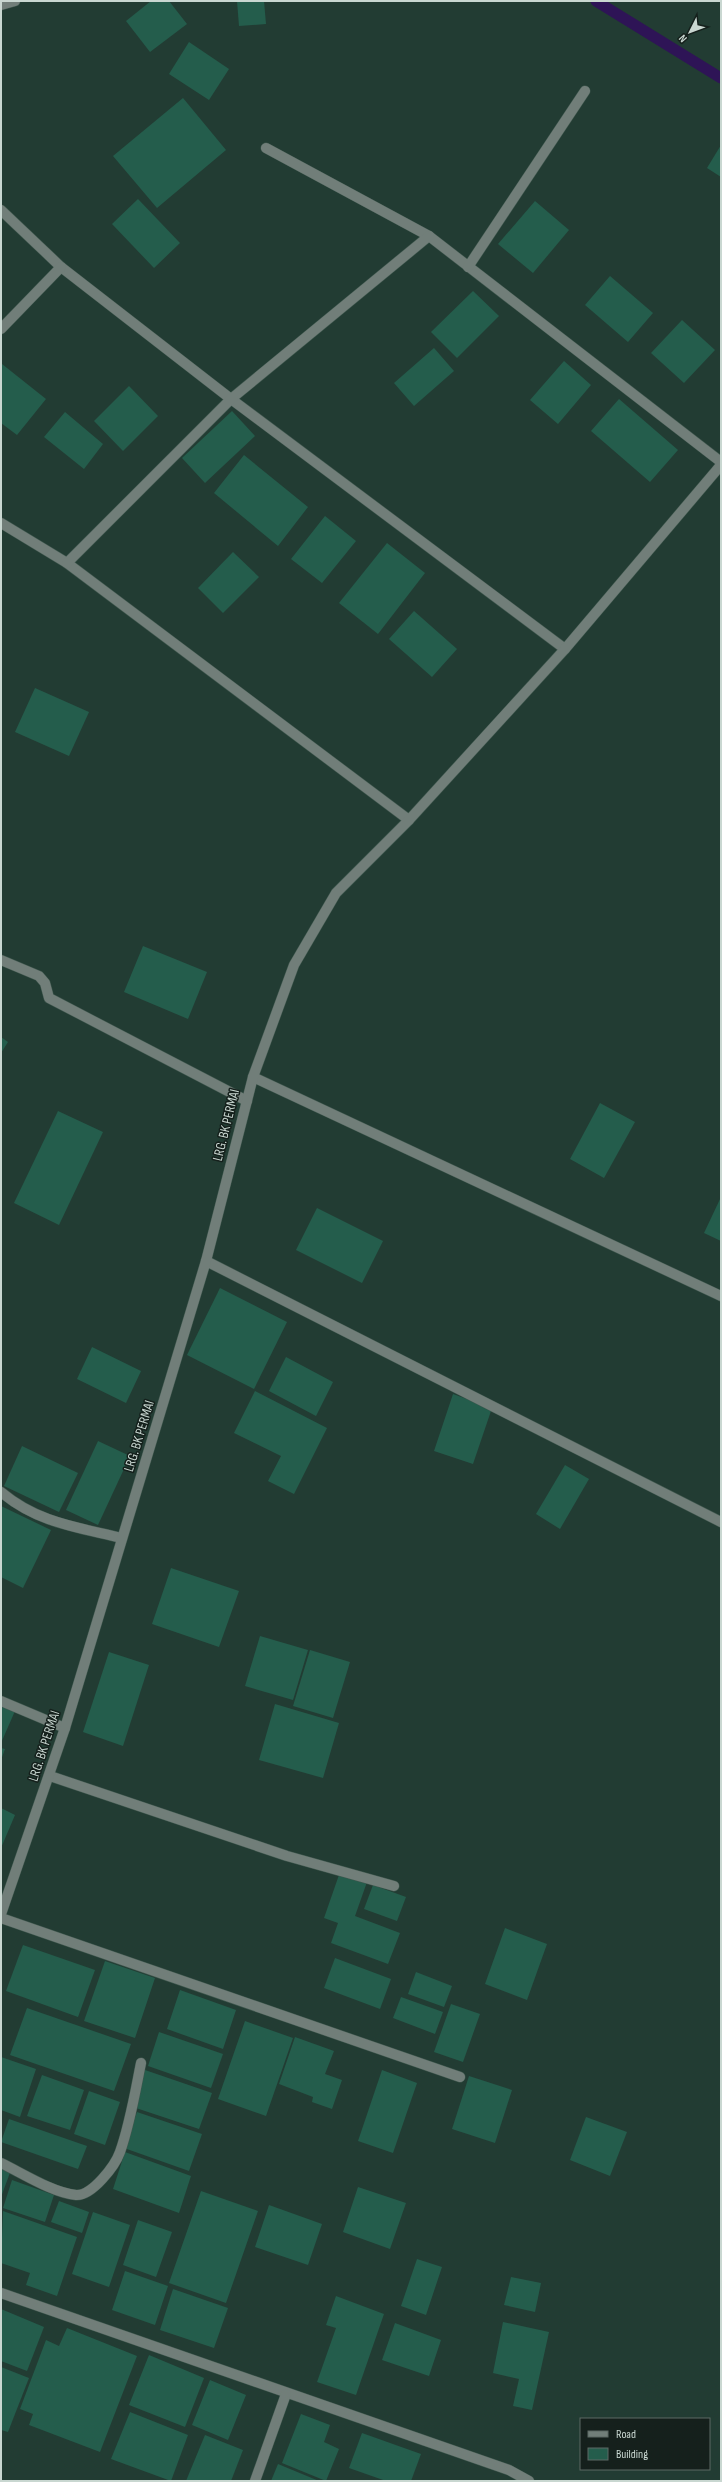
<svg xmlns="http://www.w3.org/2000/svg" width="722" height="2482" font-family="'Sofia Sans Condensed',sans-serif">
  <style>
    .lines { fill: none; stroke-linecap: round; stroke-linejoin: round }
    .stream { stroke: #2e1456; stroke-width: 11 }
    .building { fill: #245d4c }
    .minor-casing { stroke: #40584f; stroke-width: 11 }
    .minor { stroke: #717e79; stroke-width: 10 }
    .labels { text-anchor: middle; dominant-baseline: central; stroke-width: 3; stroke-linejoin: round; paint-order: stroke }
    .street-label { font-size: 14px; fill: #c9d7d1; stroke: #15201c }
  </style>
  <rect width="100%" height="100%" fill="#223c33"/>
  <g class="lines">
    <path class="stream" d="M596,1L721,78"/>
  </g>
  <g class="building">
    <path d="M151,1H169L187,24L150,52L126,21Z"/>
    <path d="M237,1H264L266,24L239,26Z"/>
    <path d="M189,42L229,69L209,100L169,74Z"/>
    <path d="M183,98L226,150L157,208L113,156Z"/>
    <path d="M721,145V177L707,168Z"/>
    <path d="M138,199L180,243L154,268L112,224Z"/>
    <path d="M535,201L569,230L533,273L498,244Z"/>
    <path d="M610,276L653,313L628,342L585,305Z"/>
    <path d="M473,291L499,316L457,358L431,332Z"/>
    <path d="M682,320L715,350L684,383L651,353Z"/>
    <path d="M434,348L454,371L414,406L394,383Z"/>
    <path d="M564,361L591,385L558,424L530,400Z"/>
    <path d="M2,364L46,399L17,435L1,423Z"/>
    <path d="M129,386L158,416L123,451L94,421Z"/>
    <path d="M619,399L678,450L650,482L591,431Z"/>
    <path d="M232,411L255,436L205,483L182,458Z"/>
    <path d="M65,412L103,444L84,469L44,437Z"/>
    <path d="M244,455L308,507L278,546L214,493Z"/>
    <path d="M325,516L356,541L322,583L291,559Z"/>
    <path d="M387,543L425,573L378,634L339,603Z"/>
    <path d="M233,552L259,577L223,613L198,588Z"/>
    <path d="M414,611L457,649L432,677L389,639Z"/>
    <path d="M35,688L89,712L69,756L15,732Z"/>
    <path d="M143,946L207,972L188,1019L124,992Z"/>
    <path d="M1,1037L8,1042L1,1053Z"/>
    <path d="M600,1103L635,1122L604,1178L570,1159Z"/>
    <path d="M58,1111L103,1132L59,1225L14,1203Z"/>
    <path d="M721,1197V1241L704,1233Z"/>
    <path d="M317,1208L383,1241L362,1283L296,1250Z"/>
    <path d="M220,1288L287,1322L254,1389L187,1355Z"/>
    <path d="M92,1347L141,1371L126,1403L77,1379Z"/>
    <path d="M286,1357L333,1382L316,1416L269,1391Z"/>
    <path d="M255,1391L327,1428L294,1494L268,1481L281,1456L234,1433Z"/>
    <path d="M453,1394L492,1408L473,1464L434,1451Z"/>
    <path d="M98,1441L130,1456L98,1525L66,1510Z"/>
    <path d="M22,1446L78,1473L59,1512L4,1486Z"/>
    <path d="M565,1465L589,1479L560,1529L536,1514Z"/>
    <path d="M1,1506L51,1530L23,1588L1,1577Z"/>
    <path d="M171,1568L239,1591L219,1647L152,1624Z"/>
    <path d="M260,1636L308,1650L293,1700L245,1686Z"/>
    <path d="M310,1650L350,1662L333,1718L293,1706Z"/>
    <path d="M109,1652L149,1665L123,1746L83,1732Z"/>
    <path d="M275,1704L339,1723L323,1778L259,1760Z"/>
    <path d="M1,1705L15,1711L1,1743Z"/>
    <path d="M1,1748L5,1749L1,1760Z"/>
    <path d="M1,1808L15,1815L1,1848Z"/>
    <path d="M340,1872L367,1882L355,1916L400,1933L388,1964L331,1943L338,1923L324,1918Z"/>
    <path d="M373,1885L406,1897L397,1921L364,1909Z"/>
    <path d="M505,1928L547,1944L527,2000L485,1984Z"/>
    <path d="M23,1945L95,1970L78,2017L6,1991Z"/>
    <path d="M335,1958L391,1979L380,2009L324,1988Z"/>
    <path d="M105,1961L155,1978L135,2038L84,2021Z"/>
    <path d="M416,1972L452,1986L444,2007L408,1994Z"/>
    <path d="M180,1990L236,2010L223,2049L167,2029Z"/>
    <path d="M401,1997L443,2012L435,2034L393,2018Z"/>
    <path d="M451,2004L480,2014L463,2062L434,2052Z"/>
    <path d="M27,2008L131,2044L114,2091L10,2055Z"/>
    <path d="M245,2021L293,2038L266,2116L218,2099Z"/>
    <path d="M159,2032L223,2054L211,2088L148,2066Z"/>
    <path d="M295,2037L334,2051L325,2074L342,2080L332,2109L312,2102L313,2097L279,2084Z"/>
    <path d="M1,2057L36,2069L20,2117L1,2110Z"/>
    <path d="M145,2070L212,2093L199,2129L133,2107Z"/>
    <path d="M382,2070L417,2083L393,2153L358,2141Z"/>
    <path d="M42,2075L84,2090L70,2130L27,2116Z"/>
    <path d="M469,2076L512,2090L495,2143L452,2129Z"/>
    <path d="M89,2091L120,2102L105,2145L74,2134Z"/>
    <path d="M137,2112L202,2134L189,2171L124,2148Z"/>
    <path d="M586,2117L627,2132L610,2176L570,2160Z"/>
    <path d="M9,2119L87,2146L78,2169L1,2142Z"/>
    <path d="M125,2152L191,2176L179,2213L113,2189Z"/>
    <path d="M1,2167L11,2170L1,2197Z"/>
    <path d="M12,2180L54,2195L45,2222L3,2208Z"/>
    <path d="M358,2187L406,2203L390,2249L343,2232Z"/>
    <path d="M201,2191L258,2211L226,2303L169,2283Z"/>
    <path d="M59,2201L89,2212L82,2233L51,2222Z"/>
    <path d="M269,2205L322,2224L308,2265L255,2247Z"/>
    <path d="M3,2211L77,2237L57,2296L26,2285L30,2273L1,2263Z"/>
    <path d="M93,2212L130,2225L109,2287L72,2274Z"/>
    <path d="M138,2220L172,2232L156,2277L123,2265Z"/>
    <path d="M417,2259L442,2267L426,2315L401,2306Z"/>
    <path d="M125,2271L168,2286L155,2325L112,2310Z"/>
    <path d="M511,2277L541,2283L535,2312L504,2305Z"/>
    <path d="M173,2289L228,2308L214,2348L160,2330Z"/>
    <path d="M336,2296L384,2314L356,2395L317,2382L336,2328L326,2325Z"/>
    <path d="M1,2309L44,2327L27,2371L1,2361Z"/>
    <path d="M503,2322L549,2332L532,2410L513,2406L519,2379L493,2373Z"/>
    <path d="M395,2323L441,2340L429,2376L382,2360Z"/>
    <path d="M67,2328L137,2356L100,2452L29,2425L33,2414L20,2409L46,2340L59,2346Z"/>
    <path d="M149,2355L204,2378L185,2427L129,2405Z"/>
    <path d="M1,2367L29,2378L8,2432L1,2430Z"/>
    <path d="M210,2380L246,2395L228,2440L192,2425Z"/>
    <path d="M130,2412L188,2435L171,2481L111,2459Z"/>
    <path d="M301,2414L330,2425L324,2442L339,2449L326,2481L282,2463Z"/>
    <path d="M362,2433L421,2454L411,2481H386L349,2468Z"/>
    <path d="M205,2435L243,2450L231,2481H186Z"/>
    <path d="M278,2464L319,2481H271Z"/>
  </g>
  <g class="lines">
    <defs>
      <g id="minor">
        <path d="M1,5L15,1"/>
        <path d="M266,148L429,236L721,462"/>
        <path d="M1,210L61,267L231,399L565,649"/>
        <path d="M468,267L585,91"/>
        <path d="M1,329L61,267"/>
        <path d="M1,523L67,563L409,820"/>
        <path d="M67,563L231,399L429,236"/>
        <path d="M1,960L39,976L45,983L49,998L247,1101"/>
        <path d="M253,1077L721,1296"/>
        <path d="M206,1261L721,1522"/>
        <path d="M1,1492C38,1523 77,1527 122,1538"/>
        <path d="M1,1701L65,1728"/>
        <path d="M50,1776L287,1856L394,1886"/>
        <path d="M1,1914L65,1728L206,1261L253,1077L294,965L336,893L409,820L565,649L721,465"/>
        <path d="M1,1918L460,2077"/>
        <path d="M1,2163C22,2173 53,2193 76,2195C92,2196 115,2166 120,2152C130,2124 135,2093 141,2063"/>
        <path d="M1,2293L509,2470L529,2481"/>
        <path d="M255,2481L286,2394"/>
      </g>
    </defs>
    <use href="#minor" class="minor-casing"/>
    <use href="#minor" class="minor"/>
  </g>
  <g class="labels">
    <g class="street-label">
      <text transform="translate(226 1125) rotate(-76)">LRG. BK PERMAI</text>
      <text transform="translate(139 1436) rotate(-73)">LRG. BK PERMAI</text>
      <text transform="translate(44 1746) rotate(-72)">LRG. BK PERMAI</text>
    </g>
  </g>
  <rect width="722" height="2482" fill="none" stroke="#c9d7d1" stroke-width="4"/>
  <rect x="580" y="2418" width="130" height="52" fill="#15201c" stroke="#5d6964"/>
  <rect x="588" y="2431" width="20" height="6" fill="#717e79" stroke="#5d6964"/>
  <text x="616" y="2438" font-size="12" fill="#c9d7d1">Road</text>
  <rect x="588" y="2448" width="20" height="12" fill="#245d4c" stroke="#5d6964"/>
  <text x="616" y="2458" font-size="12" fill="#c9d7d1">Building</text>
  <g transform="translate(690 32) rotate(228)" stroke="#15201c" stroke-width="3" paint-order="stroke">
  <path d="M0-3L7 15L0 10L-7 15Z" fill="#c9d7d1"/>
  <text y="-6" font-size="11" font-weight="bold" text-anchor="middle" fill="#c9d7d1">N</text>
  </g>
</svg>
